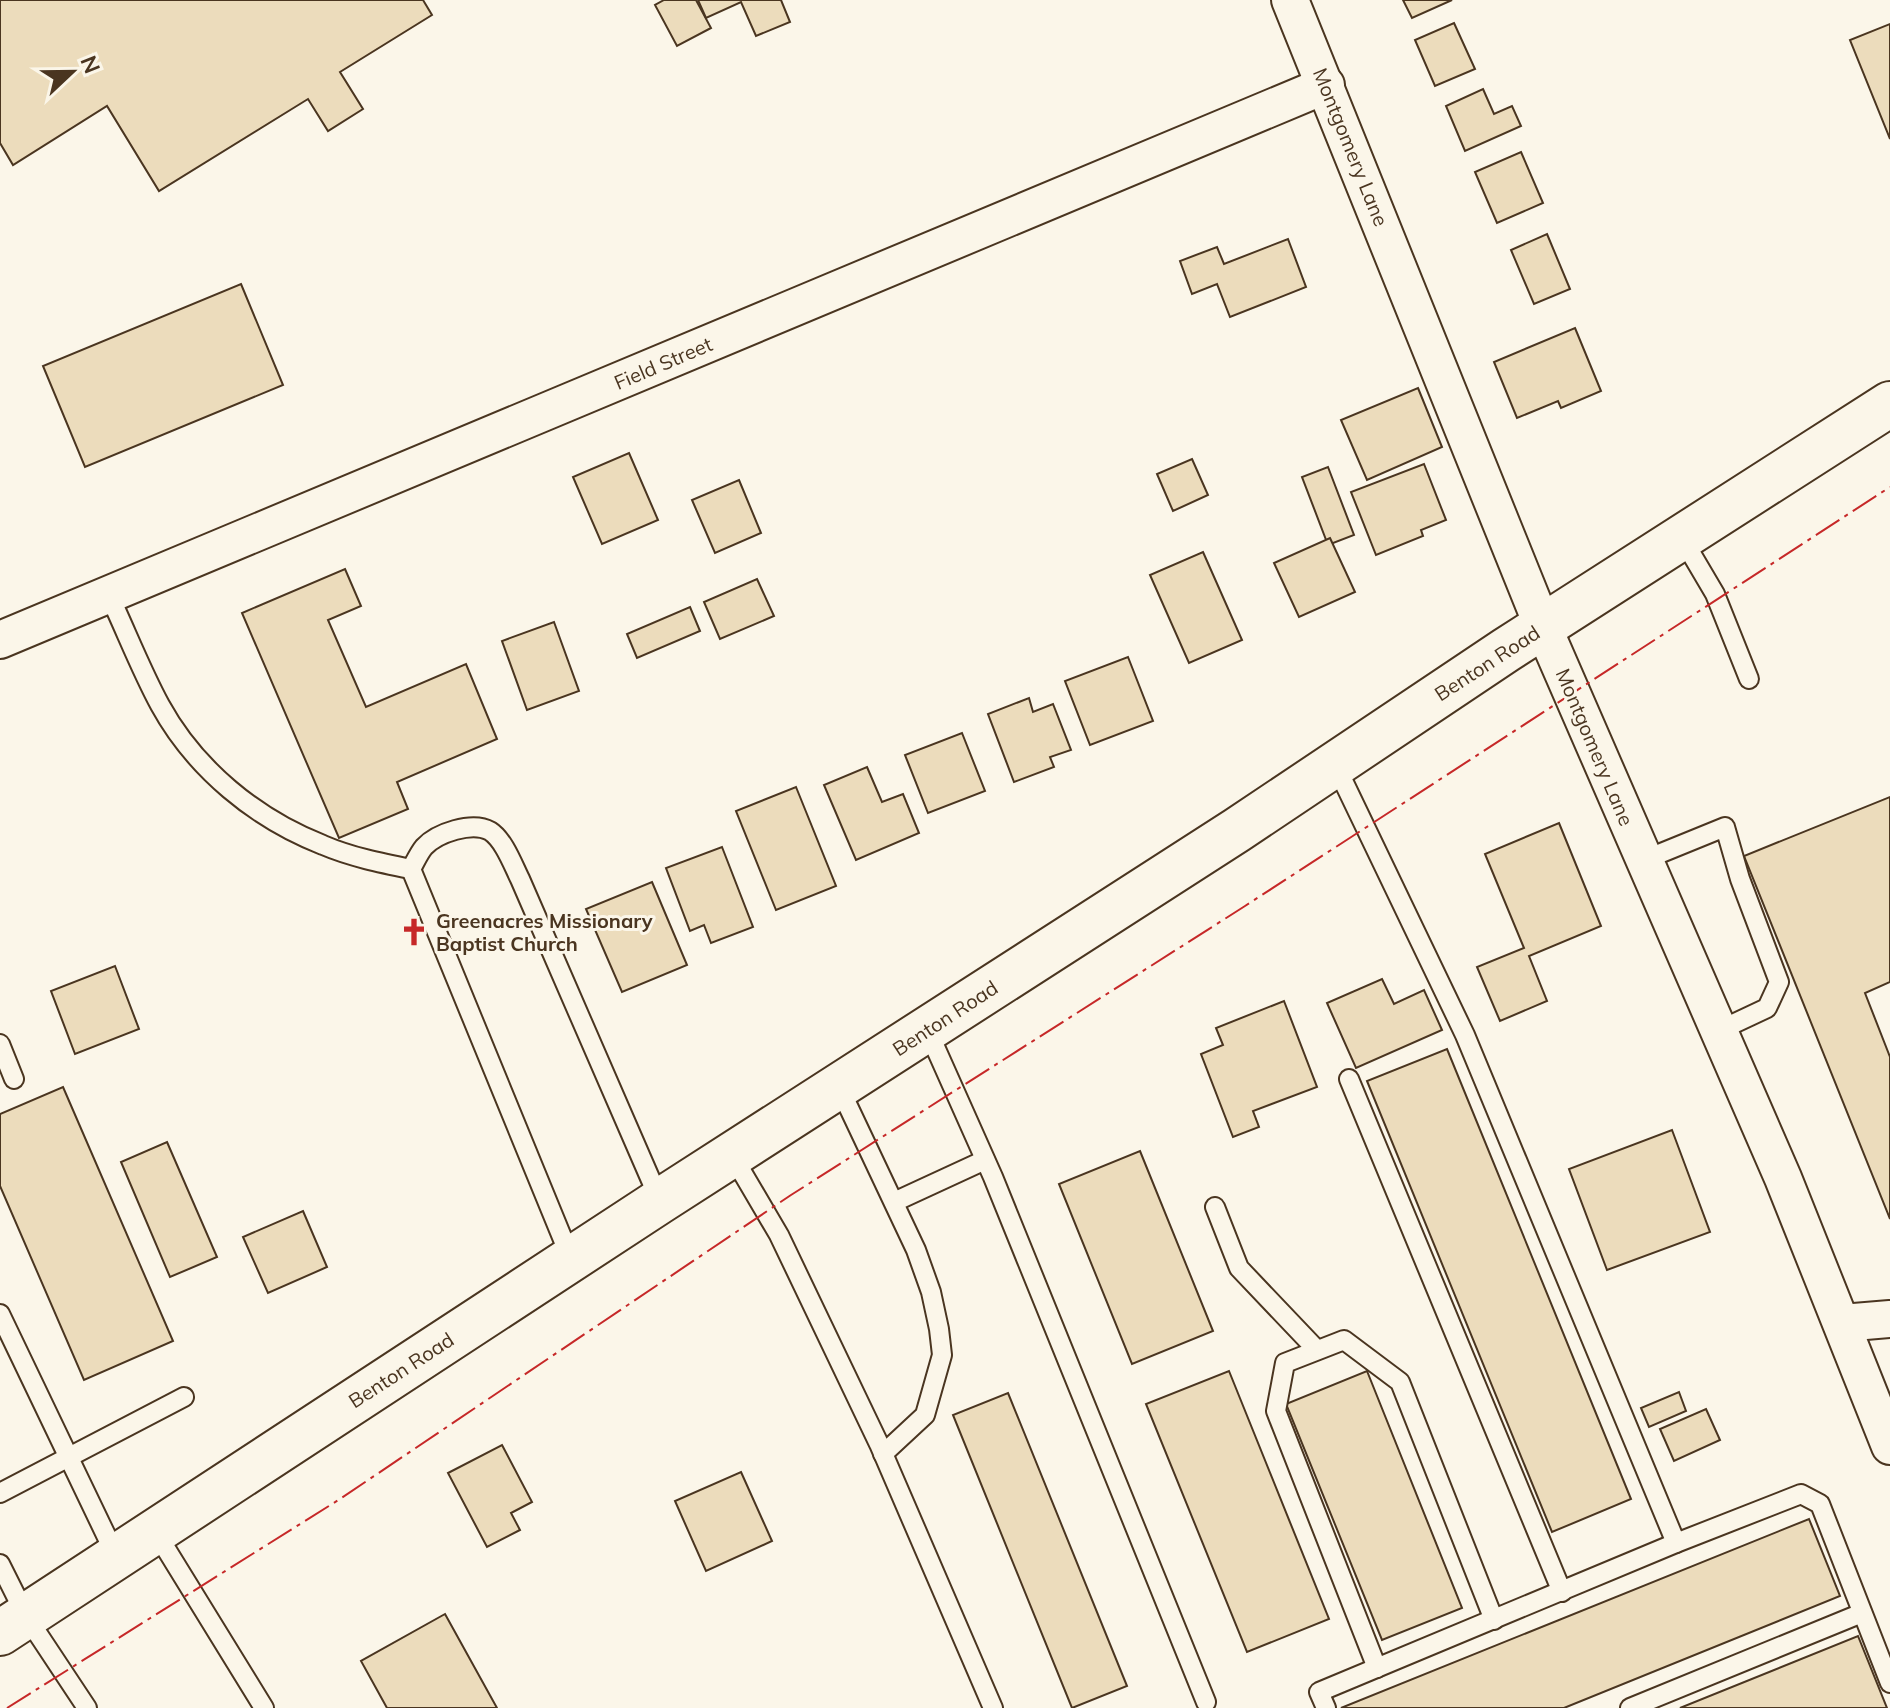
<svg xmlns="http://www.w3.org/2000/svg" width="1890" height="1708" font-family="Mulish,sans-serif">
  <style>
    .building { fill: #ecdcbc; stroke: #4a3520; stroke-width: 2 }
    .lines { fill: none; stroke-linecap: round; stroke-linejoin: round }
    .lane-casing { stroke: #4a3520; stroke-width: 22 }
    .street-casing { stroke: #4a3520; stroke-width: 40 }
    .primary-casing { stroke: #4a3520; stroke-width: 48 }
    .lane { stroke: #fbf6e9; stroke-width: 18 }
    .street { stroke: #fbf6e9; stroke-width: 36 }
    .primary { stroke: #fbf6e9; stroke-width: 44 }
    .power { stroke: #c62828; stroke-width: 2; stroke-dasharray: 28 6 4 6; stroke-linecap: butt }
    .labels { text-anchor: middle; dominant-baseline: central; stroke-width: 6; stroke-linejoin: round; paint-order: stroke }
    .street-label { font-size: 20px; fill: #4a3520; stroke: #fbf6e9 }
    .poi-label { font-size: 20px; font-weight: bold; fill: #4a3520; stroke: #fbf6e9; text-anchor: start }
  </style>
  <rect width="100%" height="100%" fill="#fbf6e9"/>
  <g class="building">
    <path d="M0,0H423L432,15L340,72L363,109L328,131L308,99L159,191L107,106L13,165L0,143Z"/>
    <path d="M664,0H696L711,28L677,46L655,5Z"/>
    <path d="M698,0H781L790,22L756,36L741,2L706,18Z"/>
    <path d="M1403,0H1452L1412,18Z"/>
    <path d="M1454,23L1475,69L1435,86L1415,40Z"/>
    <path d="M1890,24V139L1850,40Z"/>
    <path d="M1483,89L1494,114L1512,106L1521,126L1465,151L1446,106Z"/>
    <path d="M1521,152L1543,203L1497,223L1475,172Z"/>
    <path d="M1547,234L1570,289L1534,304L1511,250Z"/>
    <path d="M1288,239L1306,287L1230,317L1217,284L1192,294L1180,261L1217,247L1224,264Z"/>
    <path d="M241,284L283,385L85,467L43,366Z"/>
    <path d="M1575,328L1601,391L1561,408L1558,401L1517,418L1494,362Z"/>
    <path d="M1418,388L1442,447L1367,480L1341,420Z"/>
    <path d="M629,453L658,520L602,544L573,477Z"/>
    <path d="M1192,459L1208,495L1173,511L1157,474Z"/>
    <path d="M1424,464L1446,520L1421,530L1423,536L1376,555L1351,492Z"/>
    <path d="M1328,467L1354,535L1328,545L1302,477Z"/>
    <path d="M739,480L761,533L715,553L692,500Z"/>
    <path d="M1330,538L1355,592L1299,617L1274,563Z"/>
    <path d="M1203,552L1242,640L1189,663L1150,575Z"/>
    <path d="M345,569L361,606L328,620L366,707L466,664L497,739L397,782L408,809L339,838L242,613Z"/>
    <path d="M757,579L774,616L720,639L704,602Z"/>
    <path d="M690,607L700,631L637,658L627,634Z"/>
    <path d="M554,622L579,691L527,710L502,641Z"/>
    <path d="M1128,657L1153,721L1090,745L1065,681Z"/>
    <path d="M1029,698L1033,712L1053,704L1071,750L1050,757L1054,767L1014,782L988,714Z"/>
    <path d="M962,733L985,791L928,813L905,755Z"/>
    <path d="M867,767L882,802L903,794L919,833L856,860L824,785Z"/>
    <path d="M796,787L836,886L776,910L736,811Z"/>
    <path d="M1890,797V982L1865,993L1890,1057V1219L1744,856Z"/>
    <path d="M1559,823L1601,926L1529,956L1547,1001L1500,1021L1477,967L1524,948L1485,854Z"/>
    <path d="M722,847L753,927L711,943L704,925L690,931L666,868Z"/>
    <path d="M652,882L687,965L622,992L586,909Z"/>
    <path d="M115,966L139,1029L75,1054L51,991Z"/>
    <path d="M1382,979L1394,1004L1424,990L1442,1030L1356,1068L1327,1003Z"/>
    <path d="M1284,1001L1317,1087L1253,1111L1259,1127L1233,1137L1201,1054L1223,1045L1216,1028Z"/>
    <path d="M1447,1049L1631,1499L1552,1532L1367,1081Z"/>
    <path d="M63,1087L173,1341L84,1380L0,1186V1114Z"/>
    <path d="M1672,1130L1710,1232L1607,1270L1569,1169Z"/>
    <path d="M167,1142L217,1257L170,1277L121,1162Z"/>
    <path d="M1140,1151L1213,1331L1132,1364L1059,1184Z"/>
    <path d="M303,1211L327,1267L268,1293L243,1237Z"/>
    <path d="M1229,1371L1329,1619L1247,1652L1146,1404Z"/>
    <path d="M1367,1371L1462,1608L1382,1640L1286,1404Z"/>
    <path d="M1679,1392L1686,1411L1649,1427L1641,1408Z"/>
    <path d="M1008,1393L1127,1686L1072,1708L953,1415Z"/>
    <path d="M1706,1409L1720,1440L1674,1461L1660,1429Z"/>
    <path d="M502,1445L532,1502L511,1513L520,1530L487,1547L448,1473Z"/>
    <path d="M741,1472L772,1541L706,1571L675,1501Z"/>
    <path d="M1809,1519L1840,1596L1564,1708H1341Z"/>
    <path d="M445,1614L497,1708H387L361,1661Z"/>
    <path d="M1858,1636L1887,1708H1680Z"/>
  </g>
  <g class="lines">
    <defs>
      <g id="lane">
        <path d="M1682,538L1715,594L1749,679"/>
        <path d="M109,595C126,631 141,670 160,705C195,769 256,819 323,845C351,857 381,863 411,869C415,862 419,853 424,847C437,833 472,821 490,831C504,840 513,865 520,879L660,1201"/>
        <path d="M1335,764L1465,1035L1676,1543"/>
        <path d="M1644,860L1725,827L1740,879L1779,982L1767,1008L1718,1031"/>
        <path d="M411,869L571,1259"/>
        <path d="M927,1029L993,1177L1206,1702"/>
        <path d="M0,1044L14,1079"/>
        <path d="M1349,1079L1562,1592"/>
        <path d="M839,1087L916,1250L931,1292L939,1329L942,1355L925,1415L883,1454"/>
        <path d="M732,1155L779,1235L879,1444L993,1708"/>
        <path d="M894,1202L985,1160"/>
        <path d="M1215,1207L1239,1268L1317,1350"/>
        <path d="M0,1314L116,1556"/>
        <path d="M0,1493L184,1397"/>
        <path d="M155,1531L264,1708"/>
        <path d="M0,1564L26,1616L87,1708"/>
        <path d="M1377,1668L1276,1411L1285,1363L1344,1340L1400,1382L1494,1620"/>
        <path d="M1326,1708L1319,1692L1676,1543L1801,1494L1820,1504L1890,1683"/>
        <path d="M1630,1708L1862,1613"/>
      </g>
      <g id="street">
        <path d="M1290,0L1543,627L1783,1178L1890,1446"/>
        <path d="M0,640L1326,85"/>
        <path d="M1842,1323L1890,1319"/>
      </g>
      <path id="primary" d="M0,1633L660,1201L1237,830L1506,650L1890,404"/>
    </defs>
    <use href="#lane" class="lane-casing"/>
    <use href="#street" class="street-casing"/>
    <use href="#primary" class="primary-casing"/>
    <use href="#lane" class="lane"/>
    <use href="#street" class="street"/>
    <use href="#primary" class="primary"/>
    <path class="power" d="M7,1708L340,1499L791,1195L1245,906L1890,487"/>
  </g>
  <defs>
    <symbol id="church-bare" viewBox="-9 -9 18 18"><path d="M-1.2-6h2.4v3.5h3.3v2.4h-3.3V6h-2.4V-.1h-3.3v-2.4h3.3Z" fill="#c62828" stroke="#fbf6e9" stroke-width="2.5" paint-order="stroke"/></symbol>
  </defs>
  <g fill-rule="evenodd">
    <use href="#church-bare" x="394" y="912" width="40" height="40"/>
  </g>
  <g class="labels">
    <g class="street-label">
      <text transform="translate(1351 147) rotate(68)">Montgomery Lane</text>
      <text transform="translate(663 363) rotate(-23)">Field Street</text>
      <text transform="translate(1487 663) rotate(-33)">Benton Road</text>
      <text transform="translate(1595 747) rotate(67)">Montgomery Lane</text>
      <text transform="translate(945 1018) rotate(-33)">Benton Road</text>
      <text transform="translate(401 1370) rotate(-33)">Benton Road</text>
    </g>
    <g class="poi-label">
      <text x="436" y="920">Greenacres Missionary<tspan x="436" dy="23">Baptist Church</tspan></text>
    </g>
  </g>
  <g transform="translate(72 72) rotate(68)" stroke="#fbf6e9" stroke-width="6" paint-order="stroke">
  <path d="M0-6L14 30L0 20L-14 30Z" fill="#4a3520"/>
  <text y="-12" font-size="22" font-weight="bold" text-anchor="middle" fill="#4a3520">N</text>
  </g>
</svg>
